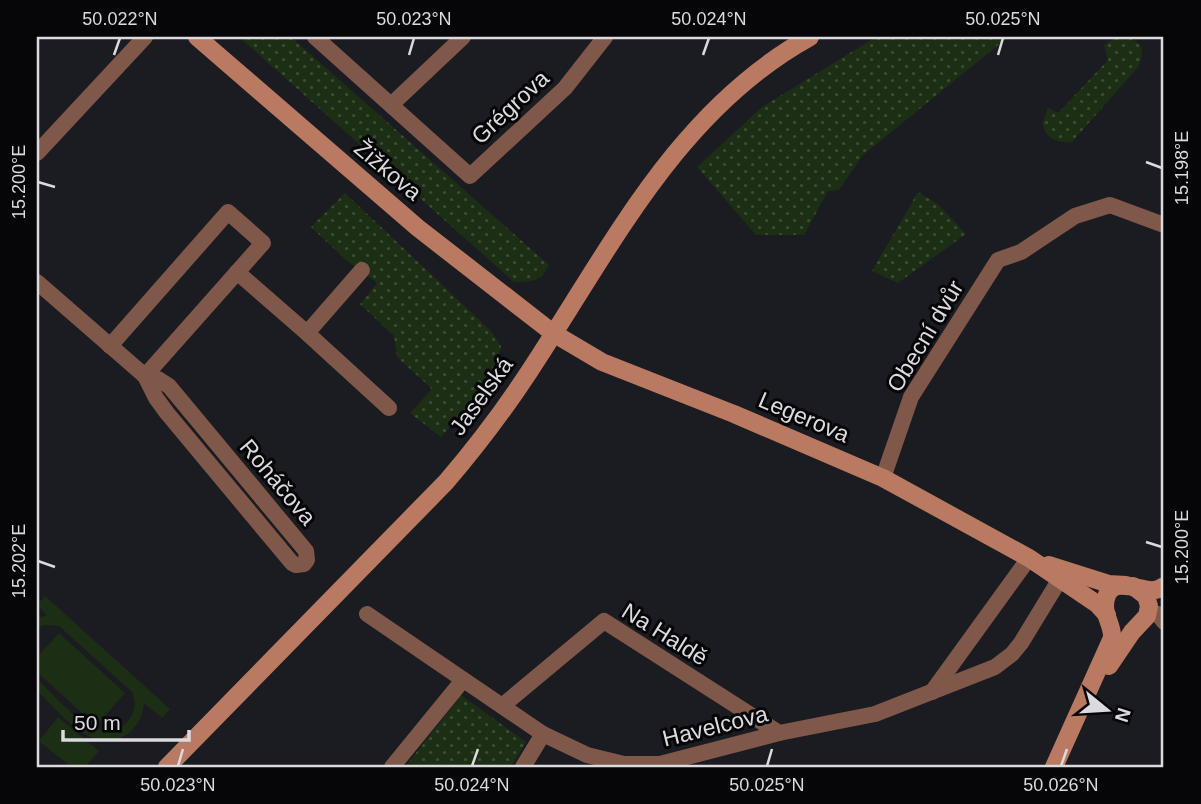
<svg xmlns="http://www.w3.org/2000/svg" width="1201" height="804" font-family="Arial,sans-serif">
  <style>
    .park { fill: url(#park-dots) }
    .pitch { fill: #1c2e13 }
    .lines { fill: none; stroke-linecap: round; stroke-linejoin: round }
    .street { stroke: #805849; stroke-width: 16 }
    .secondary { stroke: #ba7961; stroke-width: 18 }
    .ticks { fill: none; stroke: #dadadf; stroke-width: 2.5 }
    .labels { text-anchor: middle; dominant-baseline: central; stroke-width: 6; stroke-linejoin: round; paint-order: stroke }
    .street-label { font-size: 23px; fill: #dadadf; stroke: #060609 }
    .neatline { fill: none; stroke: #dadadf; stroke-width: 2.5 }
    .ticks-label { font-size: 18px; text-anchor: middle; fill: #dadadf }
  </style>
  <defs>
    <pattern id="park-dots" width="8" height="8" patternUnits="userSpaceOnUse" patternTransform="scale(1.75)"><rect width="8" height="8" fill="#1c2e13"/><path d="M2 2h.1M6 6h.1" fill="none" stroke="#3c4c35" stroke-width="1.8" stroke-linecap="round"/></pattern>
  </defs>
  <rect width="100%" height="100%" fill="#1b1b22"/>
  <g class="park">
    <path d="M239,37H291L549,265C542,282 530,282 514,282Z"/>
    <path d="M876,37H1008L863,155L839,190L828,191L804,235H756L697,167L762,107Z"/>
    <path d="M1116,37C1136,37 1148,44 1139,66L1072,142C1056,143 1047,139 1042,124L1048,108L1058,113L1108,60L1104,45Z"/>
    <path d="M918,192L938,204L966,234L898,283L872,271Z"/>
    <path d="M345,193L491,331L501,346L496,371L485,388L441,437L410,413L432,389L397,357L394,336L360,304L377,283L346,260L311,227Z"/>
    <path d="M461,695L526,742L511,767H405Z"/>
  </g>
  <g class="pitch">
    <path d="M45,596L170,709L162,718L144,703C142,717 138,727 126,735C93,758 59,711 37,691V679C57,697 98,751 126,723C135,715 137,703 132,692L59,626L45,625L37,628V618L47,615L37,605Z"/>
    <path d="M59,633L125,693L96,726L37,672V657Z"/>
    <path d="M58,717L99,751L85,767H71L39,741Z"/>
  </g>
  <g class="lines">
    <g class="street">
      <path d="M315,37L470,176L565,88L605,37"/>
      <path d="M391,105L463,37"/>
      <path d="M37,153L145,37"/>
      <path d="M237,272L307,333L362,270"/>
      <path d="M37,282L145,376L156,398L167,413L292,563L296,565L304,564L307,560L306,551L169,386L158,379L145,376"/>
      <path d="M307,333L389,408"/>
      <path d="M110,346L228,212L263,243L145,376"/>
      <path d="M883,478L911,397L998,260L1021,252L1075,216L1110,205L1164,225"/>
      <path d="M367,614L543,734L587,755L624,764H660L779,733L875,714L995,667L1012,654L1021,643L1060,579"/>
      <path d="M1158,614L1164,622"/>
      <path d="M932,692L1029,558"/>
      <path d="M502,706L604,621L779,733"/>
      <path d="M392,767L463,680"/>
      <path d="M523,767L543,734"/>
    </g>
    <g class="secondary">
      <path d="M197,37L418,228L553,333L602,362L734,414L883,478L1029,558L1097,604L1107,615"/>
      <path d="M1049,565L1109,584L1126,585"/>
      <path d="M1109,666L1132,632L1147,616L1149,606L1146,596L1133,586"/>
      <path d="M167,767L446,482C476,447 504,410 529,372C610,250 676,111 810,37"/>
      <path d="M1054,767L1112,638C1113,626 1105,618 1105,606C1106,571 1140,592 1154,590C1158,590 1161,588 1164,586"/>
    </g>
  </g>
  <path class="ticks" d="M114,55L120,38M409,55L414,38M703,55L709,38M998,55L1003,38M1146,162L1162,168M38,182L55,187M1146,542L1162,547M38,561L55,567M178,766L183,749M472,766L478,749M767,766L772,749M1061,766L1067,749"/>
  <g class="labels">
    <g class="street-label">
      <text transform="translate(510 107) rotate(-43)">Grégrova</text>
      <text transform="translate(388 170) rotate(40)">Žižkova</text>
      <text transform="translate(925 336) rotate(-59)">Obecní dvůr</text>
      <text transform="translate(481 396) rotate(-54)">Jaselská</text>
      <text transform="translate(804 417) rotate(23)">Legerova</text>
      <text transform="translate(278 482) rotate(50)">Roháčova</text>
      <text transform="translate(665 634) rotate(32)">Na Haldě</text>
      <text transform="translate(715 726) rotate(-14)">Havelcova</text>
    </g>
  </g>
  <rect width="1201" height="804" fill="none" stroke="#060609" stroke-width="77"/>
  <g transform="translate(1107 710) rotate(108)" stroke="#060609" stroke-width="5" paint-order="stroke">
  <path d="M0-5L12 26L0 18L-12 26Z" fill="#dadadf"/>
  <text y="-10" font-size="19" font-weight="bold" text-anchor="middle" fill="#dadadf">N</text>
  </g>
  <path d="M63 730v10h126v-10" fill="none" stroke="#dadadf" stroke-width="3.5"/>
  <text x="74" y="730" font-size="21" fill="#dadadf" stroke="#060609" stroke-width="5" paint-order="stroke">50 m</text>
  <rect x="38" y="38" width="1124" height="728" class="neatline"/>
  <g class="ticks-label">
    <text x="120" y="25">50.022°N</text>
    <text x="414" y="25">50.023°N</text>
    <text x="709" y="25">50.024°N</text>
    <text x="1003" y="25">50.025°N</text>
    <text transform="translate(1182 168) rotate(-90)" y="6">15.198°E</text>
    <text transform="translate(19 182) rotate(-90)" y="6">15.200°E</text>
    <text transform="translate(1182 547) rotate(-90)" y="6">15.200°E</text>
    <text transform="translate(19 561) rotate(-90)" y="6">15.202°E</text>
    <text x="178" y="791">50.023°N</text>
    <text x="472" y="791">50.024°N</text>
    <text x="767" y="791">50.025°N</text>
    <text x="1061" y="791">50.026°N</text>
  </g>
</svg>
